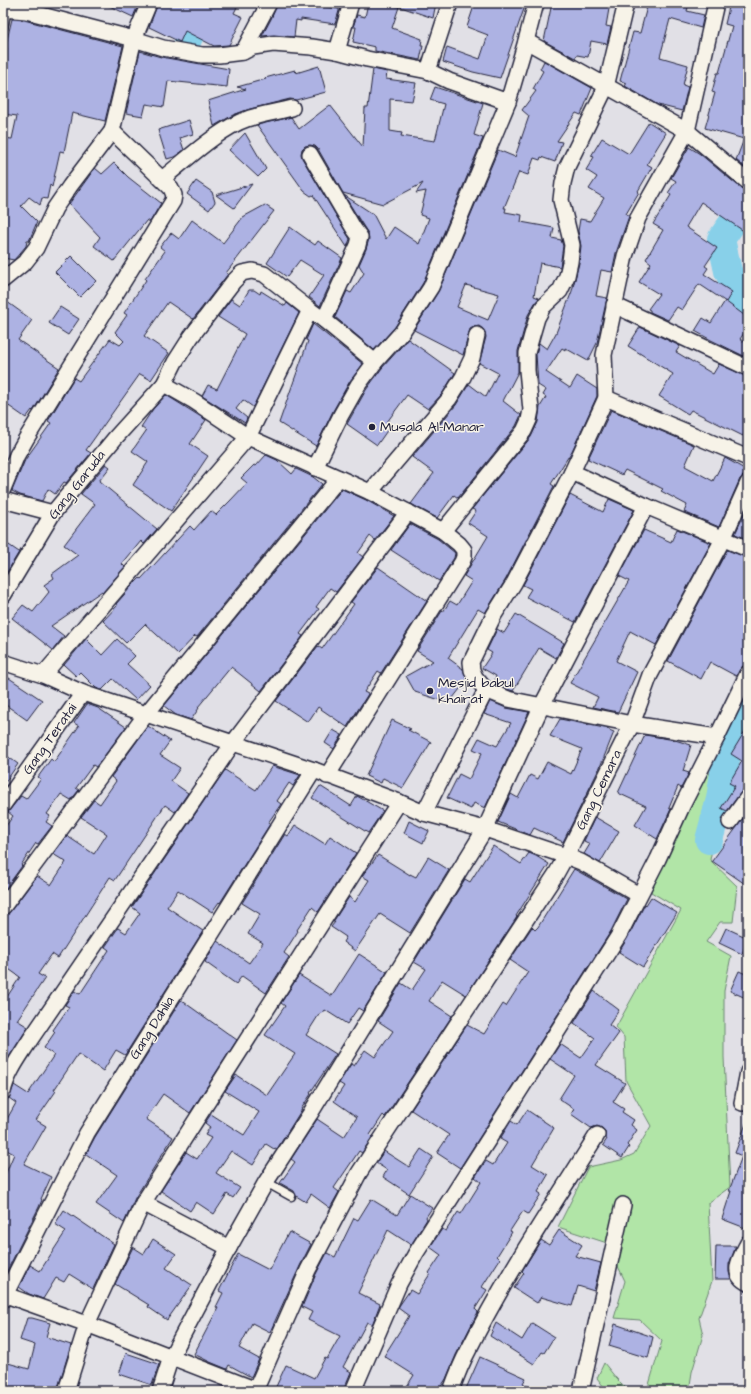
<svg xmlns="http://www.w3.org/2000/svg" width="751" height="1394" font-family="'Architects Daughter',sans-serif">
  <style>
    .green { fill: #b1e5a7; stroke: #6a8471 }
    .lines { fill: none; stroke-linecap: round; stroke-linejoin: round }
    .river { stroke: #88d0e9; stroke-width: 28 }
    .building { fill: #adb2e3; stroke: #22223b; fill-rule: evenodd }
    .service-casing { stroke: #22223b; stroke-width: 11 }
    .minor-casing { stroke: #22223b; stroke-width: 18 }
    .service { stroke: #f7f3e8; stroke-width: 8 }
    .minor { stroke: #f7f3e8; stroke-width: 15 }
    .poi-dot { fill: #22223b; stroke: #f7f3e8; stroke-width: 1.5 }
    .labels { text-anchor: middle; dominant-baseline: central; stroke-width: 3; stroke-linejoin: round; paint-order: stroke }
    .poi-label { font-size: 14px; fill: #22223b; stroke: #f7f3e8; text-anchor: start }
    .street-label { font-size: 14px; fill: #22223b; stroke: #f7f3e8 }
  </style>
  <rect width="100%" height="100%" fill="#e1e0e6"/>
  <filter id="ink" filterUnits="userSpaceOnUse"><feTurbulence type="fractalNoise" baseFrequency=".025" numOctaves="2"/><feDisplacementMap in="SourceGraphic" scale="8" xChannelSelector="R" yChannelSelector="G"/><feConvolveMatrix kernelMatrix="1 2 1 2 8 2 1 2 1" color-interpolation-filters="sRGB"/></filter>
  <g filter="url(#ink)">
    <g class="green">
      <path d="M707,766L720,805L710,860L737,886L733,922H720L706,942L731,956L724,991V1057L730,1187L708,1203L712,1281L699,1318L703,1335L692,1372L689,1391H638L648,1388L662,1341L640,1320L614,1318L625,1281L607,1243L558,1227L588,1167L621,1160L634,1154L651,1126L626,1081L624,1037L616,1027L681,910L651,892L653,877Z"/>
      <path d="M604,1363L616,1378L629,1391H607L597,1378Z"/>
    </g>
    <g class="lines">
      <g class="river">
        <path d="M188,39L206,3"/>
        <path d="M748,201L721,239L728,271L740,296L748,306"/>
        <path d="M709,840L720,799L728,747L748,711"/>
      </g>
    </g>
    <g class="building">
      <path d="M103,3H139L133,17Z"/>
      <path d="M158,3H239L234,13L243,17L229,45L214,46L185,31L180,42L149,27Z"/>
      <path d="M278,3L308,5L309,4L339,9V11L335,24L301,19V21L296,20L294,37L274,35L262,36L271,19Z"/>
      <path d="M368,3H380L399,7L392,28L422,39L421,46H423L420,60L375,51V47L353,42L356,27H353L357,15L365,17Z"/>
      <path d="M395,3H436L433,18L395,5Z"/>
      <path d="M475,3H526L500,78L473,72L443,62L447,47L480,59L488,35L467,27Z"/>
      <path d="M552,3H610L606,26L611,27L607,44L591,41L588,57L577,55L575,58L544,41Z"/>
      <path d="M648,3H689L687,11L704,15L701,28L670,19L660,57L688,65L683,85L688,87L682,111L658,105L625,86L627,83L620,81L633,32L640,33Z"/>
      <path d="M732,3H748V170L736,160L744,139L705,128L715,93L712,92L717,73H719L732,26L725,24L729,7L730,8Z"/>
      <path d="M12,19L24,20L123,46L105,121L72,113L64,152L60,151L52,187L50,185L47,199L42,198L40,205L29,197L21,206L37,222L29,241H27L26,246L14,260L3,258V138L12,139L17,116L3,114V70L7,48H5Z"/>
      <path d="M140,51L161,57L229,69L227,87L168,81L164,107L146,104L143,116L126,113Z"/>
      <path d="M544,61L592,88L581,115L576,113L557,141L562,142L555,162L541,157L540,160L534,158L528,175L519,172L504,208H506L505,212L522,215L521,222L554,228L552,238L561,240L563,246L560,267L540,263L534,296L539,298L535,303L528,315L518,351V372L503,401L521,415L516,426L458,498L454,495L437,518L411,504L434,473L412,457L456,405L469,384L486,397L498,373L479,363L486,337L485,332L483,329L479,326L474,327L470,329L463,355L414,330L439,290L498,150L515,157L529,116L522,110L536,91L533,89L543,71L540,69ZM466,285L499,294L488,320L457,307Z"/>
      <path d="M319,66L326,92L296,100L290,99L250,109L233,115L214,126L208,101L246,89L237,87L266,79L265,78L295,70L296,73Z"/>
      <path d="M373,69L387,72L386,79L416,83L412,101L390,99V131L402,133L401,136L435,141L444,104L430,100L435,87L483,103L474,135L483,138L423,283L395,327L374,350L335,317L347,291L351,293L364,273L359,265L366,249L369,239L367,232L344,195L373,214L386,239L394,227L419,244L429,218L420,215L426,191L416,193L423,183L383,204L343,193L318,149L315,146L310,145L305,146L302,149L301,154L302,158L350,239L347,247L313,195L311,196L304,191L257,125L291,117L299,129L330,105L363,147L365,108H368Z"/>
      <path d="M189,120L193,134L180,138L184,150L174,157L167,159L158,130Z"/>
      <path d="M649,122L666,133L647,164L652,167L638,191L639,192L626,214L629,216L616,253L612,272L601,270L596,296L607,298L597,343L588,361L565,348V350L562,348L546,372L570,388L577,376L597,389V396L572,451L551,484L554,486L506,579L485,613L478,609L448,658L463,669L467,680L449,703L415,692L406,676L433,661L417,651L442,611L443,612L450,601L457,605L472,581L464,576L488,536L468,523L476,511L472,509L531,437L538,422L540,407L546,397L543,395L546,390L538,385L536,354L539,343L547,349L556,333L572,291L579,263L581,246L578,231L580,219L590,221L604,198L589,189L597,177L586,170L594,157L591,156L602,138L629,154Z"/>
      <path d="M245,133L266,169L258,177L229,150Z"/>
      <path d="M689,147L700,154L742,189L748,191V234L701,202L686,227L717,248L705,266L708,268L704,274L732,292L726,302L699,284L682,310L677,307L668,320L650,312V310L648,309L659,294L639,282L651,263L646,259L663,230L653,224L671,195L668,193L676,181L671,178Z"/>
      <path d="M114,163L128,177L161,203L150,222L147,220L114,261L94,246L100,237L69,204L95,168L102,174Z"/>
      <path d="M196,181L212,192L215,202L209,210L187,194Z"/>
      <path d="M252,184L234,208L216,195Z"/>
      <path d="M265,205L274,211L226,273L228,274L193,319L168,302L144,336L169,353L151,380L140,374L86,450L91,453L66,483L64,482L55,494L48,489L42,501L20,495L12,491L25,460L51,423L48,421L74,378L79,381L110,339L120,345L124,341L115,332L127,315L124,313L146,280L145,279L165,251L160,247L171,233L179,239L192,220L223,243L243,217Z"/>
      <path d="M290,227L315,245L318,241L342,258L320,306L309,297L324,275L300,260L287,277L267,263Z"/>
      <path d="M71,256L96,281L80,297L55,272Z"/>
      <path d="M249,290H254L260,294L261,291L285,306L287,303L299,313L253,407L243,400L236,409L247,418L245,423L202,396L208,385L217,389L245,334L218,317L231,299L240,305Z"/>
      <path d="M3,299L32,320L18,340L59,368L33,411L32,410L26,418L3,402Z"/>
      <path d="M725,301L748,318V327L740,339L748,345V358L711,340L695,331L703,318L711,323Z"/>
      <path d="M60,307L79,319L68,335L49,323Z"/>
      <path d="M313,324L363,364L350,381L333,411L316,446L279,423L308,341L306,340Z"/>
      <path d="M640,327L680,346L676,352L713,374L719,364L748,377V436L744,434L743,436L691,410L688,414L659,396L673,374L628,346Z"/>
      <path d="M408,339L455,373L442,394L428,409L407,395L387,422L391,425L377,445L347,424L366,390L382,368Z"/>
      <path d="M166,395L206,420L190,444L208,456L171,511L133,485L148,462L132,451L146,431L141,427L153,409Z"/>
      <path d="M611,410L694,445L685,466L713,481L725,458L748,471V474L743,476L740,479L719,527L684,512L687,505L661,491L663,489L625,470L622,475L588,459Z"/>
      <path d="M266,455L277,460L292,474L296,469L313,477L322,484L197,637L195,636L178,654L145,624L126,643L103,621L117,606L116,604L130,588L140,578L141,579L190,526L194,530L211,511L216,515L230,501L247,483L241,478L254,465L256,466Z"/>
      <path d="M106,464L110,467L99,481L157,529L144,544L141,541L122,564L125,567L103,592L102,591L51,626L64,636L53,650L12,618L23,605L33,612L49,592L44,585L54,578L52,574L78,555L64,545L95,504L81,494Z"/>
      <path d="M342,489L366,500L394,516L375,540L370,536L358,553L363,557L336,592L330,588L316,607L319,609L300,634L303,636L261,691L231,667L198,707L199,708L191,720L176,715L164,706Z"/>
      <path d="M570,495L603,512L609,499L634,510L575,622L526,597L531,589L523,585Z"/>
      <path d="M747,508H748V539L735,534Z"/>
      <path d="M410,524L438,539L455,553L454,558L439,581L391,550Z"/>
      <path d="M677,529L711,543L656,645L630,631L616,661L637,672L618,712L593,707L598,697L570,683L629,581L619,576L644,530L671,542Z"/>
      <path d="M3,541L19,552L3,579Z"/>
      <path d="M727,550L748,558V661L746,664L740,669L736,676L710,662L701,679L668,661Z"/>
      <path d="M378,567L427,601L381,673L378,671L364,692L368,694L347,727L318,707L308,722L276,701L318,646L322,649L354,604L351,602Z"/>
      <path d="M516,614L564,643L556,658L539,648L513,691L494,684L496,676L482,668L492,653L487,650L497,629L504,633Z"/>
      <path d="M86,639L102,655L117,639L135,656L127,664L150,685L136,700L113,679L102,690L96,688L80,672L76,676L64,665Z"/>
      <path d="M3,674L42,700L27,720L3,703Z"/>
      <path d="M490,701L506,708L529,712L485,808L474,803L471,809L447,798L459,774L469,779L482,753L473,749L479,738L497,746L511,723L484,714Z"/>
      <path d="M87,704L98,708L126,727L96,767L93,765L76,788L79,790L71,800L61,794L47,814L50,816L46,822L52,826L38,844L36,843L21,865L22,866L3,892V830L13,816L8,812L21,796L26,799L41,779L38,777L51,759L54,762L79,726L74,723Z"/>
      <path d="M560,719L609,729V730L614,732L600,767L563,842L534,828L530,835L498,822L511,794L518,798L530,775L538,779L547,762L571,774L582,749L550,736Z"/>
      <path d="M392,720L411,729L408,730L431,742L403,788L383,778L381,783L366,776Z"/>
      <path d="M148,726L170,741L160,755L180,768L171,781L188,793L175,812L165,805L115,880L110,877L58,958L52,954L38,974L45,978L17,1020L28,1027L3,1067V1003L20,977L3,965V916L7,915L10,912L37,876L51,885L66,862L53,854L67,836L94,854L107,834L81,817L94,800L100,804L116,781L111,777Z"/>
      <path d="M748,726V788L744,789L741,792L727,811L721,808L735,786L729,783L742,761L731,754Z"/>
      <path d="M333,730L342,735L334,749L325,743Z"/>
      <path d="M645,735L675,740L691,745L683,771L689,773L681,788L678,786L669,808L671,809L657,839L635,825L646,806L618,793Z"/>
      <path d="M3,753L18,764L4,784L6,785L3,790Z"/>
      <path d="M272,766L300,775L293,786L289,783L277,801L281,804L268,823L270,824L220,903L219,902L212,912L178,890L167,907L203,931L125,1055L116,1050L103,1071L78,1054L54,1090L56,1091L36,1120L46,1126L24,1164L51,1177L41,1199L42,1200L39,1207L3,1279V1180L14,1154L3,1148V1126L16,1103L9,1098L14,1085L28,1094L54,1055L44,1048L55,1032L53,1030L69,1007L65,1005L74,991L80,994L109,950L105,947L118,928L126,933L140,913L132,907L225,770L256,790Z"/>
      <path d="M320,786L351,806L357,796L383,811L368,833L312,798Z"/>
      <path d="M748,812V886L712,861Z"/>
      <path d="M595,817L619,831L600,863L584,854L590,844L584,841Z"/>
      <path d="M409,821L429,831L423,843L404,833Z"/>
      <path d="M295,825L325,844L330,836L356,853L318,912L312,907L297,930L298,931L284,953L289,957L266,993L242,976L236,984L205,962L217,941L249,963L263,943L248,934L260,914L242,903L285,834L288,836Z"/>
      <path d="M493,846L521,864L529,853L536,856L549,864L516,916L517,917L466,995L442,980L429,1001L452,1016L385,1117L383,1115L370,1135L372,1137L362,1153L359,1151L334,1188L339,1192L330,1208L311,1194L306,1202L296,1196L294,1191L280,1183L295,1162L291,1159L317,1119L344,1137L357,1117L334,1101L344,1086L339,1083L351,1064L354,1066L365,1050L375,1057L393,1031L378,1021L401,983L412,990L426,969L414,962L465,879L470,882Z"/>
      <path d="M378,855L410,875V874L416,877L428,857L449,870L410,933L380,914L355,951L343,942L346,937L331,927L335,922H333L349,897L355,902L369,880L362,876Z"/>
      <path d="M574,869L627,899L611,931L460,1168L437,1153L449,1135L411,1110L467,1025L484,1034L503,1004L506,1006L528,972L510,960L532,927L535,930L538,927Z"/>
      <path d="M651,897L677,913L643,967L619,952L627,939L645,904L646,905Z"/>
      <path d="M726,928L748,938L742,954L719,943Z"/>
      <path d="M359,954L387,972L363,1011L358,1008L347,1024L325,1010L322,1014L320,1013L306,1035L336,1054L310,1093L311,1094L301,1109H302L277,1149L275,1148L274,1149L266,1144L253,1165L231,1151L216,1173L240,1188L233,1198L227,1194L214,1214L196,1202L190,1211L161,1191L186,1152L197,1159L211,1138L205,1135L210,1127L205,1123L211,1114L244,1135L259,1112L225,1091L236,1075L267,1095L295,1054L265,1035L285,1006L281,1003L299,975L332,996Z"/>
      <path d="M739,971L748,975V999L730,991Z"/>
      <path d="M594,991L619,1010L609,1025L619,1033L596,1065L625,1083L613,1102L624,1109L622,1112L634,1120L631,1125L637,1130L627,1145L629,1147L622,1158L603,1145L607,1139L605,1138V1131L602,1128L597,1126L591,1128L571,1114L574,1109L559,1099L574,1075L550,1059L560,1044L581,1058L595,1038L574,1023Z"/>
      <path d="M181,1000L237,1040L190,1113L163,1094L146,1119L173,1137L135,1198L124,1223L96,1204L117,1175L86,1154L95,1137Z"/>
      <path d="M527,1110L554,1128L532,1165L548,1175L538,1192L541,1194L528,1214L523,1211L510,1231L512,1232L497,1256L500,1259L482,1287L487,1290L475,1309L478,1312L456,1355L446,1379L438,1391H404L414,1375L384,1356L409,1316L398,1308L399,1306L410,1290L417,1294L430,1274L429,1273L441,1255L430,1247L442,1229L446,1231L458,1212L461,1214L481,1182L475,1177L486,1161L493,1165L507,1143L500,1139L511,1121L517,1125Z"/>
      <path d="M747,1121H748V1229L722,1219L731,1191H729L742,1156L735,1153Z"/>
      <path d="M421,1149L433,1157L409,1194L383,1177L387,1170L376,1163L384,1151L409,1167Z"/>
      <path d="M410,1194L432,1208L426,1217L427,1219L411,1245L388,1230L358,1293L380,1304L372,1325L367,1322L343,1367L351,1372L343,1391H274L286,1365L314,1378L325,1358L327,1359L340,1336L308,1320L312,1312L302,1307L316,1274L327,1253L335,1257L354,1218L358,1220L371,1199L397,1215Z"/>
      <path d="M64,1210L114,1244L93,1289L69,1274L64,1282L56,1278L43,1299L29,1294L19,1287L30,1265L40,1271L66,1231L55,1224Z"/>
      <path d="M559,1230L582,1245L575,1256L601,1263L594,1291L578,1286L572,1306L541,1297L537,1303L514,1288L524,1273L522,1271L541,1240L549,1245Z"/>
      <path d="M289,1232L311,1244L300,1266L270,1332L252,1323L239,1348L259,1359L251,1377L229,1365L227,1369L210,1362L194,1354L218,1308L216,1307L223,1293L219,1291L238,1254L269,1270Z"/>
      <path d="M153,1239L176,1254L166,1268L192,1285L167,1320L148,1307L149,1305L115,1284L133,1247L144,1254Z"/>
      <path d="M716,1246H736L729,1264V1272L731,1279H715Z"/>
      <path d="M27,1318H32L50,1323L46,1337L71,1345L57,1391H36L23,1387L22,1391H3V1379L8,1363L29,1369L35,1345L20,1340Z"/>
      <path d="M496,1323L522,1340L532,1323L554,1337L544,1353L542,1352L534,1364L490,1336Z"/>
      <path d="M615,1324L653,1337L648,1358L609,1346Z"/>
      <path d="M126,1353L159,1364L152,1385L119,1374Z"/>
      <path d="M480,1357L526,1378L523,1383L535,1391H465Z"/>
    </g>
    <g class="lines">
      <defs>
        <g id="service">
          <path d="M3,28L7,9"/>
          <path d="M266,1182L291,1196"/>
        </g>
        <g id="minor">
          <path d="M3,9L26,11L134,39L163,48L202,55H219L243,52L253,47L273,44L312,47L337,51L367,59L428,71L449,81L508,102"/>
          <path d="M526,41L687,131L748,182"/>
          <path d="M337,51L351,3"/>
          <path d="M243,52L269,3"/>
          <path d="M428,71L450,3"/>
          <path d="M310,154L354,229L360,237L358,245L324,320"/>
          <path d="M162,179C185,161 220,128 247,119C261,114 277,112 292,108"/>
          <path d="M3,280L25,262L36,248L55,208L70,186L112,131L134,39L149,3"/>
          <path d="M614,305L748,368"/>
          <path d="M164,384L194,401L248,437L370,492L443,531L459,544L464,550V557L462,562L327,776"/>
          <path d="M606,398L748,458"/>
          <path d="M315,468L341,415L358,385L375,362L402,332L431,287L508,102L526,41L536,3"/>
          <path d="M572,472L646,506L748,549"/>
          <path d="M3,489L17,455L26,439L173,201L174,195L171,188L112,131"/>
          <path d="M370,492L449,399L463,377L472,358L477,335"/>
          <path d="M3,500L53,513"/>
          <path d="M443,531L524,431L529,420L531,410L527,370V353L532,335L537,318L543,307L560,291L567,276L570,262L572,245L561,200L563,183L567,167L606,87L626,3"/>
          <path d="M3,596L53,513L116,437L164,384L175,362L191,337L233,282L242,273L252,271L264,274L310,310L324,320L375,362"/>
          <path d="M3,662L43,675L83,693L314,770L399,802L424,813L485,829L566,856L581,862L639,895"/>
          <path d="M43,675L248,437L310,310"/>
          <path d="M717,737L748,673"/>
          <path d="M3,805L83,693"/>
          <path d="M424,813L486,690"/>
          <path d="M730,822L748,797"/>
          <path d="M3,907L147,713L339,478"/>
          <path d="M3,1092C7,1073 20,1056 30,1040L233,743L408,512"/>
          <path d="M742,1103L748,1072"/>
          <path d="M143,1203L229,1248"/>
          <path d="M748,1243C741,1257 729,1274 748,1283"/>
          <path d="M3,1294L87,1324L259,1391"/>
          <path d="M3,1300L5,1295L87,1133L314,770"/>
          <path d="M66,1391L87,1324L143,1203L399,802"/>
          <path d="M160,1391L171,1357L226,1253L266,1182L310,1114L485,829L542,705L646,506"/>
          <path d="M255,1391L308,1270L359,1173L556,874L566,856L632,724L650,675L723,539L748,483"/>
          <path d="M353,1391L399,1284L416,1253L619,935L658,859L683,804L717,737L632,724L508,699L486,690L475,677L472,670L471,662L494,615L514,583L572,472L606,398L604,355L625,256L638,218L687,131L716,3"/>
          <path d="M451,1391C456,1377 462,1362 469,1349C506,1275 553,1205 597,1135"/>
          <path d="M581,1391L623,1205"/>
        </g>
      </defs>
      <use href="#service" class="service-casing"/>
      <use href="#minor" class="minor-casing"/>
      <use href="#service" class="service"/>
      <use href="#minor" class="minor"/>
    </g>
  </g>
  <g class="poi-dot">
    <circle cx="372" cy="427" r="4"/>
    <circle cx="430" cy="691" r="4"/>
  </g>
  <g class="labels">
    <g class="poi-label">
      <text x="380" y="427">Musala Al-Manar</text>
      <text x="438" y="683">Mesjid babul<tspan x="438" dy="16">khairat</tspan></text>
    </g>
    <g class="street-label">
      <text transform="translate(77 485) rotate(-52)">Gang Garuda</text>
      <text transform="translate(50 739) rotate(-55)">Gang Teratai</text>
      <text transform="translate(599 790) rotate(-64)">Gang Cemara</text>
      <text transform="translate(152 1028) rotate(-58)">Gang Dahlia</text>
    </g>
  </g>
  <rect width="751" height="1394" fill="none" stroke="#f7f3e8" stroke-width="16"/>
  <rect x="8" y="8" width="735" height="1378" fill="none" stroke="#22223b" stroke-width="1.5" filter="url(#ink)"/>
</svg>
